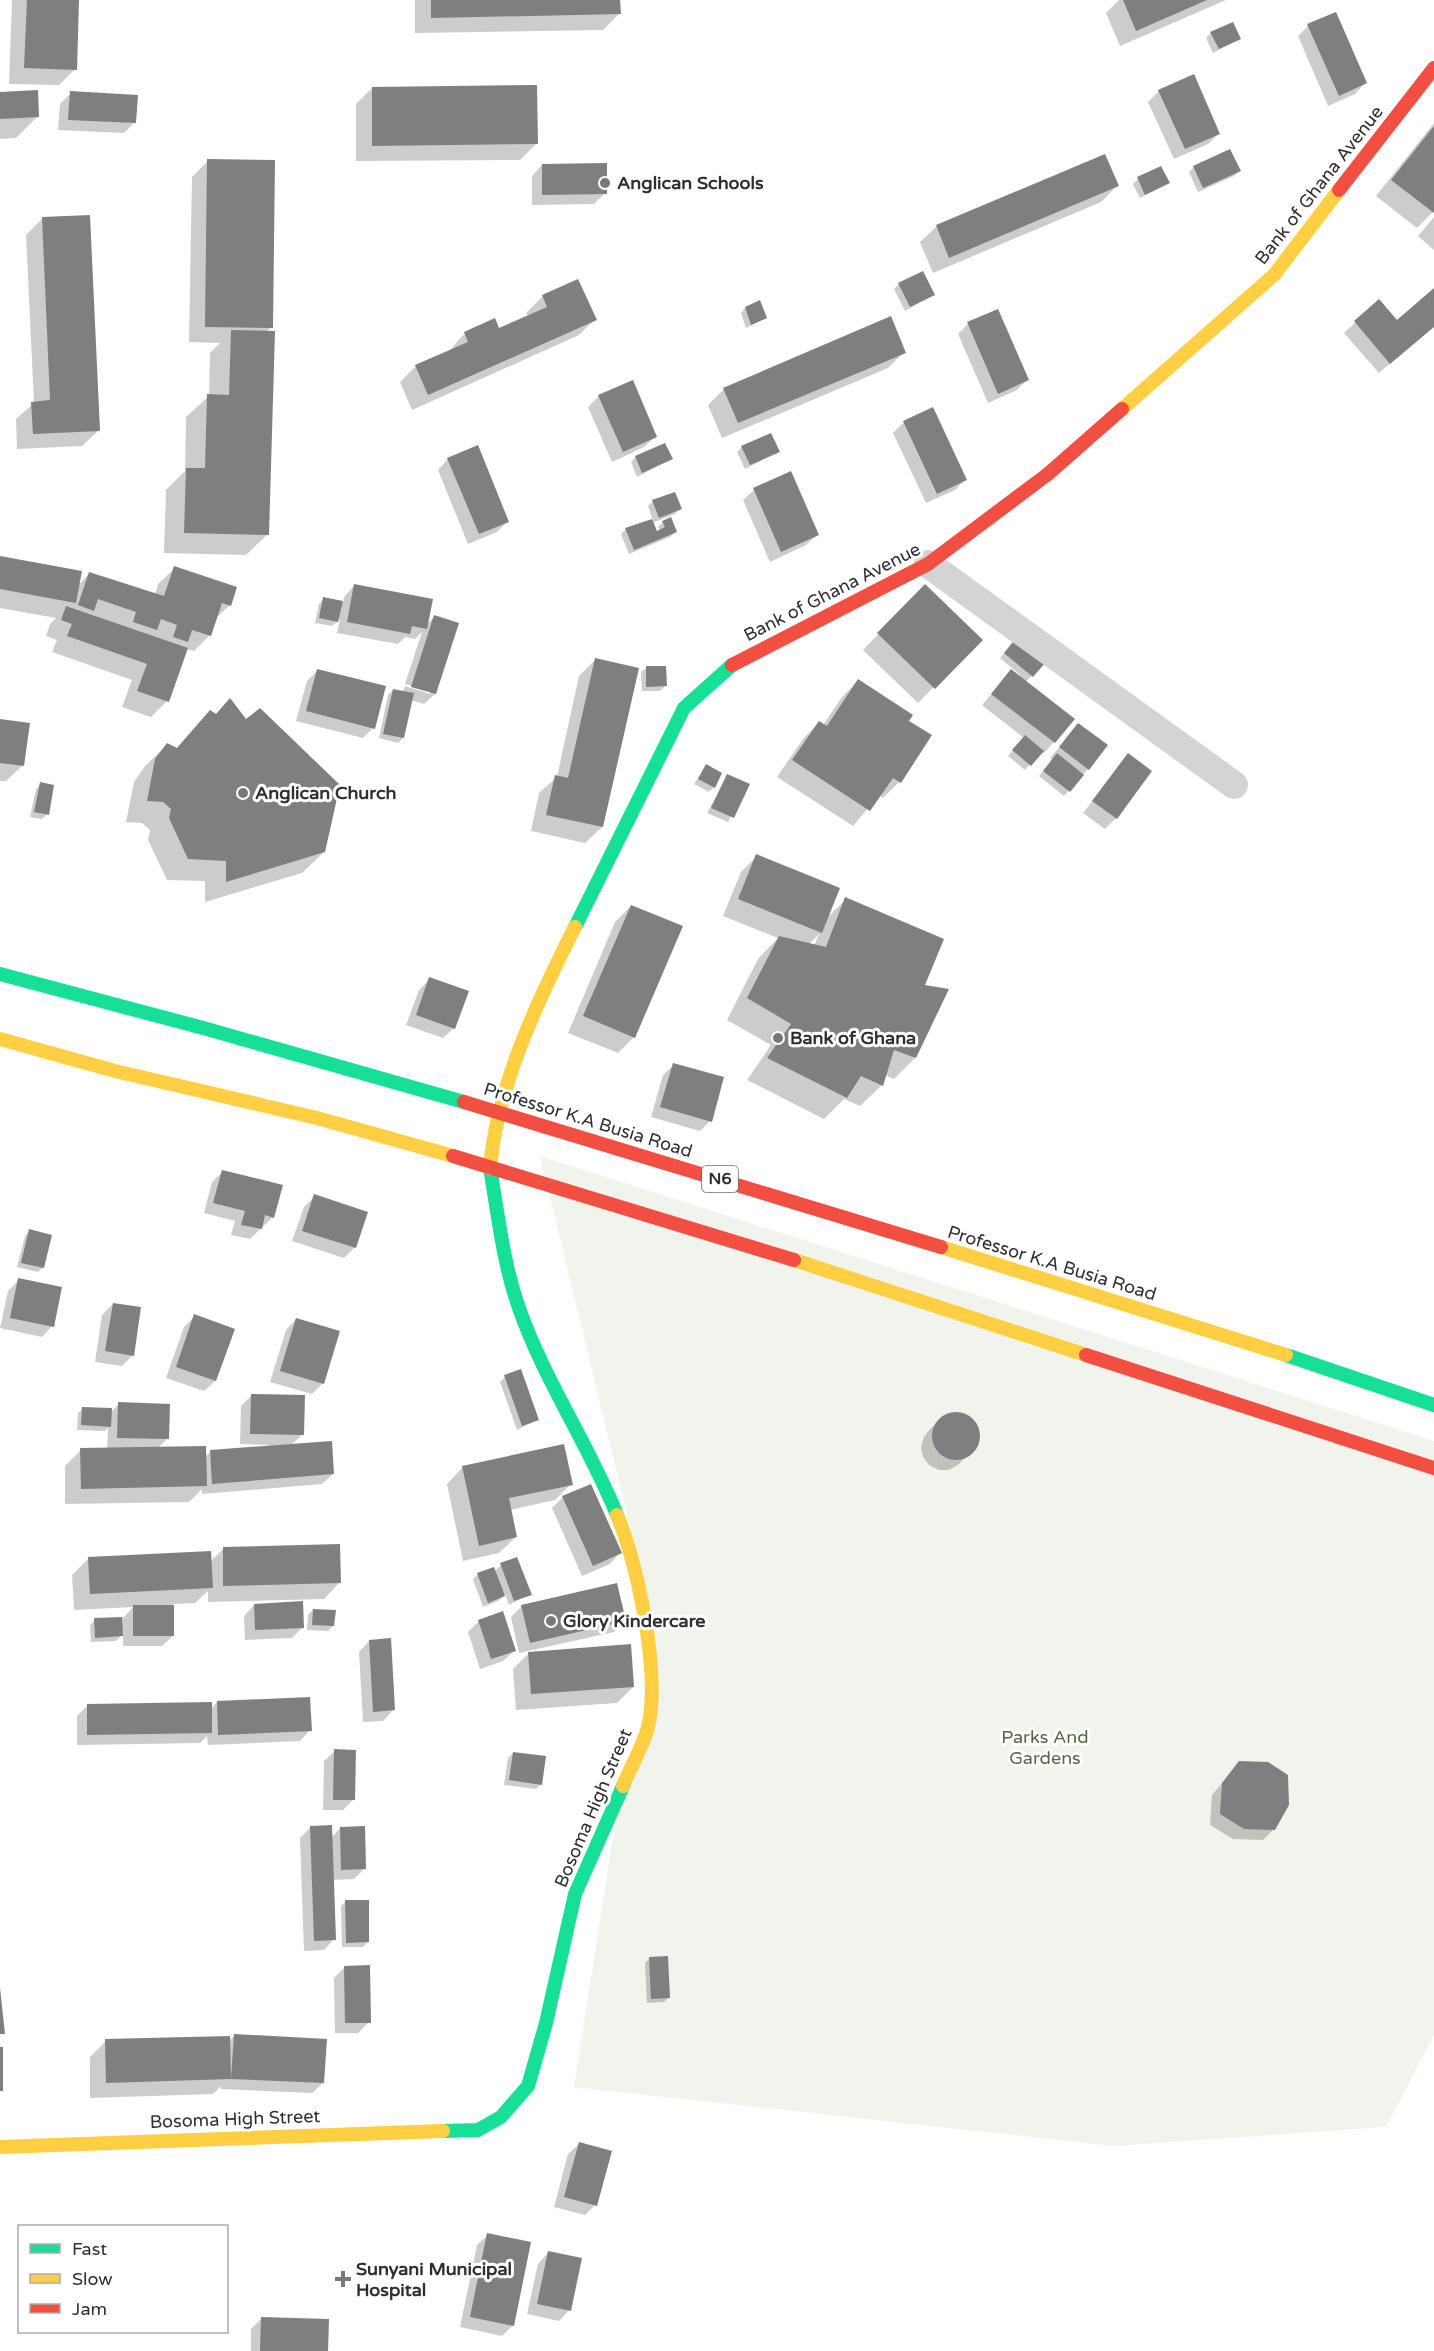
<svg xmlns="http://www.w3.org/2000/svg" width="1434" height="2351" font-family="'Varela Round',sans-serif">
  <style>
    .green { fill: #f1f4ed }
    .shadow { fill: #0003; fill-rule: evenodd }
    .building { fill: #7f7f7f }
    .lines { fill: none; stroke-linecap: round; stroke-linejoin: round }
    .street { stroke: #d4d4d4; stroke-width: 28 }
    .fast { stroke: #16e098; stroke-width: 14 }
    .slow { stroke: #ffcf43; stroke-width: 14 }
    .jam { stroke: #f24e42; stroke-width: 14 }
    .poi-dot { fill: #787878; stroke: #fff; stroke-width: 2 }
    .labels { text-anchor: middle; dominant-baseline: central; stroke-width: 6; stroke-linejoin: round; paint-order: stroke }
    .shield { fill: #fff; stroke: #6d6d6d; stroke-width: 1.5 }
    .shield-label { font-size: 16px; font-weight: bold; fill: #2f2f2f }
    .poi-label { font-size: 18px; font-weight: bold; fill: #2f2f2f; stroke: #fff; text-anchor: start }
    .street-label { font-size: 18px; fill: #2f2f2f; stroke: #fff }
    .park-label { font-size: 18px; fill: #556740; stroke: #fff }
  </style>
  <rect width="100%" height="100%" fill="#fff"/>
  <path class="green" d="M540,1156L1434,1441V2035L1386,2127L1114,2146L574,2087L617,1812L660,1686L638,1559Z"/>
  <g class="shadow">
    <path d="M12,0H78L75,69L59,85L9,84Z"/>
    <path d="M415,0H619V14L603,30L415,33Z"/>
    <path d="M1119,0H1226L1120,46L1106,13Z"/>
    <path d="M1308,26L1365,83L1355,94L1328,106L1298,36Z"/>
    <path d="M1211,33L1239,39L1213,53L1206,38Z"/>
    <path d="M372,88L536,144L520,160L356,161V104Z"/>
    <path d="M1159,91L1219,133L1208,144L1174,159L1148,102Z"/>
    <path d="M71,93L135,122L124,133L58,130L60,104Z"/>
    <path d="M0,94L38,116L16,138L0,139Z"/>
    <path d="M1434,123V211L1417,228L1376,196Z"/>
    <path d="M208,161L271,327L266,333L268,534L246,555L164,553L166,490L185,471L186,417L209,396L210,353L220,343L189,342L192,177Z"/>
    <path d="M542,165L605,193L594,204L532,205V176Z"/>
    <path d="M1194,167L1239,171L1234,176L1198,192L1189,172Z"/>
    <path d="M1138,179L1168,183L1140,198L1133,184Z"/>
    <path d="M1117,186L1101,202L933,273L920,242L937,226Z"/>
    <path d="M1434,217V250L1418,236Z"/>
    <path d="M42,219L99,430L82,446L17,449L16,419L34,403L26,235Z"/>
    <path d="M578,281L595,319L579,335L412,410L400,382L416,366L449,351L464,334L494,320L498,330L528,316L526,313L542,297Z"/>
    <path d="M899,284L933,295L905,311L894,289Z"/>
    <path d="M1434,290V326L1379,373L1344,333L1378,302L1396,322Z"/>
    <path d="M745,308L766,318L746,328L741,313Z"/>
    <path d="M968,324L1027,380L1017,390L988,403L958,334Z"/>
    <path d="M904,352L888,368L722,438L708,405L724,389Z"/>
    <path d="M599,396L655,437L644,447L612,462L588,407Z"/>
    <path d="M904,422L966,479L955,490L926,503L893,433Z"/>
    <path d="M742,447L778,452L745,469L737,452Z"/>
    <path d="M636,457L671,459L637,477L631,462Z"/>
    <path d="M448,459L507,522L497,532L468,544L438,470Z"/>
    <path d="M790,473L817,535L806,545L770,562L743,500L754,490Z"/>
    <path d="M653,501L680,509L675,514L652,523L656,533L660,531L658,527L663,522L675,532L670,537L629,554L621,534L626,529L653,520L648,506Z"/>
    <path d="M0,557L78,585L89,574L155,595L158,584L175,568L230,605L215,619L210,635L194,651L186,649L167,701L151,717L122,707L132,680L52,652L57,640L46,636L50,624L56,618L0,608Z"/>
    <path d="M354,586L427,624L434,617L457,624L435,694L424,704L411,700L403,738L398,743L379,738L388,695L393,690L403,692L405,686L430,694V691L405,684L422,632L415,639L405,637L398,644L337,633L340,619L332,626L315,623L319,604L324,599L343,603L344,597Z"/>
    <path d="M925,586L980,640L918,703L863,650Z"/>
    <path d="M1011,645L1044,662L1025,683L1073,719L1054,742L1044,753L1041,751L1025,770L1008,756L1024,738L982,705L1011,671L1018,677L1020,675L1000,658Z"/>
    <path d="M595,660L602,827L585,843L531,831L539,793L557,777L579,676Z"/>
    <path d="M646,668L665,686L660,691H642L641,672Z"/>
    <path d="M317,671L373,728L363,738L296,721L307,681Z"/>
    <path d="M858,681L907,721L899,782L883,798L879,795L853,826L777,777L803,739L819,722L823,725L842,697Z"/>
    <path d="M211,712L324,852L302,873L205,902V881L167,880L148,840L150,830L142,823L126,822L134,782L145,766L167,745L176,749Z"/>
    <path d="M0,720L23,765L6,781H0Z"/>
    <path d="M1079,725L1088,769L1064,796L1039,776L1053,760L1050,758Z"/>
    <path d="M1128,755L1116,818L1105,829L1083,813Z"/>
    <path d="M706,766L714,787L709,792L694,784Z"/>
    <path d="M727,776L748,785L728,822L707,813Z"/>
    <path d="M41,784L47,814L42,819L30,817L36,789Z"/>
    <path d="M757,856L827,918L846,899L923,986L947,990L915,1058L894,1079L885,1075L882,1085L860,1106L844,1099L824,1119L747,1080L771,1045L727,1020L758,959L778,938L723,916L741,872ZM819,934L814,946L809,944Z"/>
    <path d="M631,906L634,1037L618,1053L568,1033L615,922Z"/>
    <path d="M430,979L454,1028L443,1038L406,1025L419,990Z"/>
    <path d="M674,1065L710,1121L700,1131L651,1117L663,1075Z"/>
    <path d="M223,1171L273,1217L250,1239L231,1235L235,1221L204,1213L212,1182Z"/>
    <path d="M315,1196L355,1247L344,1258L292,1241L304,1207Z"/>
    <path d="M30,1231L43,1267L38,1272L17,1267L25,1236Z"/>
    <path d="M19,1280L52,1326L42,1337L0,1328L8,1291Z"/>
    <path d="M113,1304L133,1355L122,1366L95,1362L102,1315Z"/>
    <path d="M195,1316L233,1330L215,1381L204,1391L166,1378L184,1327Z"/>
    <path d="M296,1319L323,1383L312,1394L270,1382L286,1330Z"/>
    <path d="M520,1371L537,1420L517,1430L500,1382L505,1377Z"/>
    <path d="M252,1395L302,1435L291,1445L333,1474L322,1484L202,1494V1489L189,1502L65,1504V1466L81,1450L107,1449L108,1428L105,1431L77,1430L78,1413L83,1408L111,1412L119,1404L168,1438L158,1448L205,1457L210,1452L270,1447V1445L240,1444L241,1406Z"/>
    <path d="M951,1414H961L971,1418L977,1426L979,1436L976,1446L958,1465L949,1470H939L929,1465L923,1457L921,1447L924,1437L930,1429L942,1418Z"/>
    <path d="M463,1467L571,1484L555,1500L510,1510L516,1537L499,1553L463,1561L447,1484Z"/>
    <path d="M563,1497L620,1553L610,1564L582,1576L552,1508Z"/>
    <path d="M223,1549L340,1582L324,1599L208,1602V1591L195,1603L173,1604V1636L162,1646H123V1634L116,1641L91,1642L90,1625L95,1620L123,1618L133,1607L74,1610L72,1575L88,1559L210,1562Z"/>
    <path d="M501,1565L530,1594L509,1605L505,1594L498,1601L483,1607L473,1579L478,1574L494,1572Z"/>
    <path d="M254,1605L302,1628L292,1638L245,1640L244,1616Z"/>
    <path d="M522,1606L625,1621L614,1632L519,1653L511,1617Z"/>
    <path d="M313,1610L333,1626L328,1631L307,1630L308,1615Z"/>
    <path d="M479,1621L514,1651L503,1661L480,1669L468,1632Z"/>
    <path d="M369,1641L393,1710L383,1721L363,1722L359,1652Z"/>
    <path d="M529,1653L633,1687L617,1703L516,1710L513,1669Z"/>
    <path d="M217,1702L310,1730L300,1741L208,1745L207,1736L200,1743L77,1745V1716L87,1706L211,1709Z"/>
    <path d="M335,1751L353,1800L343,1810H323L324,1761Z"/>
    <path d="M513,1753L541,1784L536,1789L504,1785L508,1758Z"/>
    <path d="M1240,1762L1274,1829L1263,1840L1233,1839L1210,1825L1212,1795Z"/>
    <path d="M310,1828L331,1838L340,1828L364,1869L354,1879L332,1880L334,1939L324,1950L304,1951L300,1838Z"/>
    <path d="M346,1901L368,1942L363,1947H342L341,1906Z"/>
    <path d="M650,1958L669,1997L664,2002L647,2003L645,1963Z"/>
    <path d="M345,1967L369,2022L358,2033H335L334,1978Z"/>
    <path d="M234,2036L323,2083L312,2093L221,2089V2086L213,2094L90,2098V2057L106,2041H229Z"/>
    <path d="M579,2144L595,2205L585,2215L554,2207L568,2154Z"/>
    <path d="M488,2235L513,2325L502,2336L460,2327L477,2245Z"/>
    <path d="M548,2253L569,2310L559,2321L527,2314L538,2264Z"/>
    <path d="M262,2318L327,2351H251V2329Z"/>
  </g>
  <g class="building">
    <path d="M27,0H79L77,70L24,68Z"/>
    <path d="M431,0H620L621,14L431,18Z"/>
    <path d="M1123,0H1207L1136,31Z"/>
    <path d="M1336,12L1367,83L1339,96L1307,24Z"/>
    <path d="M1233,22L1241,39L1219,49L1210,32Z"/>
    <path d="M1194,74L1220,134L1185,149L1158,90Z"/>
    <path d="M537,85L538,144L372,146V87Z"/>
    <path d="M38,90L39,117L0,119V92Z"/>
    <path d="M70,91L138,95L136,123L68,120Z"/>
    <path d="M1434,126V213L1391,180Z"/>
    <path d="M1230,149L1241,171L1203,188L1193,166Z"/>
    <path d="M1105,154L1119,186L949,258L936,225Z"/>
    <path d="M207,159L275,160L273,328L205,327Z"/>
    <path d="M607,163V194L542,195V164Z"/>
    <path d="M1161,166L1170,183L1145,195L1137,177Z"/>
    <path d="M90,215L100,431L33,434L31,402L50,400L42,217Z"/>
    <path d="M923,271L935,295L910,307L898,283Z"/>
    <path d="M578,279L597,320L428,395L415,365L468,342L464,332L495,318L499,328L547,307L542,295Z"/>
    <path d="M1434,288V327L1390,364L1354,321L1379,299L1397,320Z"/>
    <path d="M760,300L767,318L751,325L745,307Z"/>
    <path d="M998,309L1029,380L998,394L967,322Z"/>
    <path d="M891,316L906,353L738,423L723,388Z"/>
    <path d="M231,330L275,331L269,535L184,533L186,468H205L207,394L229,395Z"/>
    <path d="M633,380L657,437L623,452L598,395Z"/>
    <path d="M933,407L967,480L937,494L903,421Z"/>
    <path d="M771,433L780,452L750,465L741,446Z"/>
    <path d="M665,443L673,459L642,473L635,456Z"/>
    <path d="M478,445L509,522L479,534L447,458Z"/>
    <path d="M791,471L819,535L781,552L753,488Z"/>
    <path d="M675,492L682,509L659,518L652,500Z"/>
    <path d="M671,517L677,532L634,550L625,528L652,519L657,531L665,527L662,521Z"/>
    <path d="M0,556L82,571L76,603L0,589Z"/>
    <path d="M174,566L237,587L231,606L222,603L211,636L192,630L188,642L173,637L177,625L161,619L157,630L133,622L136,612L98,599L94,611L78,605L89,572L164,596Z"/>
    <path d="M354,584L433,599L427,629L412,626L410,634L347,622Z"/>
    <path d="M925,584L983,640L935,689L877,633Z"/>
    <path d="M323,597L343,601L338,622L319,618Z"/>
    <path d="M66,606L188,648L169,702L137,691L147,664L67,636L72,624L61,620Z"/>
    <path d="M434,615L459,623L436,694L411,687Z"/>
    <path d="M1016,638L1046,662L1033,677L1004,653Z"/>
    <path d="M595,658L639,668L603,827L546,815L555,775L568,778Z"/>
    <path d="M646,666H666L667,686L646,687Z"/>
    <path d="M317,669L386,686L375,729L306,711Z"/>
    <path d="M1011,669L1075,719L1055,743L991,694Z"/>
    <path d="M858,679L913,715L909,721L932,735L901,783L893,778L870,811L792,760L819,721L827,726Z"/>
    <path d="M393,689L414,693L404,738L383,734Z"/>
    <path d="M230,698L246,719L260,708L340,785L325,852L226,882V861L188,859L169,818L171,809L163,802L147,801L155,759L167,743L177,748L210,710L216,714Z"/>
    <path d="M0,719L30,723L24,766L0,763Z"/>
    <path d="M1078,723L1108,745L1089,770L1059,747Z"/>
    <path d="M1025,735L1044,751L1031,766L1012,750Z"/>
    <path d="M1057,753L1084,775L1070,792L1043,771Z"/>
    <path d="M1128,753L1152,771L1117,819L1092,801Z"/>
    <path d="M706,764L722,773L715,788L698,779Z"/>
    <path d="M727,774L750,784L734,818L711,808Z"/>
    <path d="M40,782L54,785L49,815L34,812Z"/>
    <path d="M756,854L840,888L822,933L738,899Z"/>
    <path d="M845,897L944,939L925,985L949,989L916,1058L894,1050L883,1086L861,1076L847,1098L767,1058L791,1024L747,998L779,936L826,947Z"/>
    <path d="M631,905L683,926L635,1038L583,1016Z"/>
    <path d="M429,977L469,991L455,1029L416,1015Z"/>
    <path d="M673,1063L724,1077L712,1122L660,1107Z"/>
    <path d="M222,1170L283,1185L274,1218L265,1215L262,1229L241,1225L245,1211L213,1203Z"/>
    <path d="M314,1194L368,1212L356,1248L302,1231Z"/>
    <path d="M29,1229L52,1235L44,1268L21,1263Z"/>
    <path d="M18,1278L62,1287L54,1327L10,1318Z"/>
    <path d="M113,1303L141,1307L134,1356L105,1351Z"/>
    <path d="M194,1314L235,1329L216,1381L176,1367Z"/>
    <path d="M296,1318L340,1331L324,1384L280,1371Z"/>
    <path d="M521,1369L539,1420L522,1426L504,1375Z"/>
    <path d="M251,1394L305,1395L304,1435L250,1434Z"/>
    <path d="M118,1402L170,1404L169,1439L117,1438Z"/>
    <path d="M82,1407L112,1408L111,1427L81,1425Z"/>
    <circle cx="956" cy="1436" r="24"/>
    <path d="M332,1441L334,1474L212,1484L210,1450Z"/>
    <path d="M564,1444L573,1485L509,1498L517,1537L479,1546L462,1466Z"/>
    <path d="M206,1446L207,1486L81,1489L80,1448Z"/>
    <path d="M591,1484L622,1553L593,1566L562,1496Z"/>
    <path d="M340,1544L341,1583L223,1586V1547Z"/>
    <path d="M211,1551L213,1588L90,1594L88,1557Z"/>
    <path d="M517,1557L532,1595L514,1601L500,1563Z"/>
    <path d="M494,1567L505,1596L488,1603L477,1573Z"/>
    <path d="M617,1583L626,1621L530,1643L521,1605Z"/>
    <path d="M303,1601L304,1628L255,1630L254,1604Z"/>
    <rect x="133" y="1605" width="41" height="31"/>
    <path d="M313,1609L336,1610L334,1626L312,1625Z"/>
    <path d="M503,1611L516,1651L491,1659L478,1620Z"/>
    <path d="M122,1617L123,1636L95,1638L94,1618Z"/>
    <path d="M391,1638L395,1710L373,1712L369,1640Z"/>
    <path d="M631,1644L634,1687L531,1694L528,1652Z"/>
    <path d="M310,1697L312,1731L218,1735L217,1701Z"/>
    <path d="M212,1702V1733L87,1735V1704Z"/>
    <path d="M334,1749L356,1750L355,1800H333Z"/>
    <path d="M513,1752L546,1756L542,1785L509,1780Z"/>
    <path d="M1239,1761L1268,1762L1288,1775L1289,1805L1275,1830L1244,1829L1220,1814L1222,1783Z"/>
    <path d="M332,1825L336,1940L314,1941L310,1826Z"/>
    <path d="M365,1826L366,1869L341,1870L340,1827Z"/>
    <path d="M345,1900H369V1942L346,1943Z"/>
    <path d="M668,1956L670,1998L651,1999L649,1957Z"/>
    <path d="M370,1965L371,2023H345L344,1966Z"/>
    <path d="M0,1988L5,2034H0Z"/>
    <path d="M234,2034L327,2039L324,2083L231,2079Z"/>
    <path d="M230,2036L231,2079L106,2083L105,2039Z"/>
    <rect x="0" y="2047" width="3" height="44"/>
    <path d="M579,2142L612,2151L597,2206L564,2197Z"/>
    <path d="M487,2233L531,2242L514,2326L470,2317Z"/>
    <path d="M548,2251L582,2258L571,2311L537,2304Z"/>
    <path d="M261,2317L329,2319L328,2351H260Z"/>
  </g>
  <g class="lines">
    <path class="street" d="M928,564L1234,785"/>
    <g class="fast">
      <path d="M575,927L684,708L732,665"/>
      <path d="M0,974L207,1029L464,1102"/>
      <path d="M490,1168C498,1214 503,1263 519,1308C544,1380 589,1445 617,1515"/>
      <path d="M1286,1355L1434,1405"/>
      <path d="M443,2131L478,2130L501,2117L528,2086L546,2023L575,1894L623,1786"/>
    </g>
    <g class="slow">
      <path d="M1122,409L1274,275L1339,190"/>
      <path d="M0,1039L115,1071L317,1118L453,1156"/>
      <path d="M490,1168C497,1086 538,1000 575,927"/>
      <path d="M941,1247L1286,1355"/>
      <path d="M794,1260L1086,1355"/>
      <path d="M617,1515C638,1566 662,1678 647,1731C641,1750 630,1768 623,1786"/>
      <path d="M0,2147L443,2131"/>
    </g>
    <g class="jam">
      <path d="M1339,190L1434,68"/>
      <path d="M732,665L928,564L1048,474L1122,409"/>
      <path d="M464,1102L941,1247"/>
      <path d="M453,1156L794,1260"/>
      <path d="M1086,1355L1434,1468"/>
    </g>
  </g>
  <g class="poi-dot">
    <circle cx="605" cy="183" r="6"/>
    <circle cx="243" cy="793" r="6"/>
    <circle cx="778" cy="1038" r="6"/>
    <circle cx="551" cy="1621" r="6"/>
    <path d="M340 2270h6v6h6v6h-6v6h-6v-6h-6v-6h6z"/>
  </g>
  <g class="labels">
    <rect class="shield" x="702" y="1166" width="36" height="26" rx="4.5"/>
    <g class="shield-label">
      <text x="720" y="1179">N6</text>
    </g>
    <g class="poi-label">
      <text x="617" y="183">Anglican Schools</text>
      <text x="255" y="793">Anglican Church</text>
      <text x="790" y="1038">Bank of Ghana</text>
      <text x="563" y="1621">Glory Kindercare</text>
      <text x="356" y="2269">Sunyani Municipal<tspan x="356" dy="21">Hospital</tspan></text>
    </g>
    <g class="street-label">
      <text transform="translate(1319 185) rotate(-52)">Bank of Ghana Avenue</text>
      <text transform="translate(832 592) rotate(-27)">Bank of Ghana Avenue</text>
      <text transform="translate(588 1120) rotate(17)">Professor K.A Busia Road</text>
      <text transform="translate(1052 1263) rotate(17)">Professor K.A Busia Road</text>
      <text transform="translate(593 1808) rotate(-67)">Bosoma High Street</text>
      <text transform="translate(235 2119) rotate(-2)">Bosoma High Street</text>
    </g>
    <g class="park-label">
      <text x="1045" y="1737">Parks And<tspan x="1045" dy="21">Gardens</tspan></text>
    </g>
  </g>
  <rect x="18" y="2225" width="210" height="108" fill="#ffffff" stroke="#acacac" stroke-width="1.5"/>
  <rect x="30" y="2244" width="30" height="9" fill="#16e098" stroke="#acacac" stroke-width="1.5"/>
  <text x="72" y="2255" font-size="18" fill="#2f2f2f">Fast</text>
  <rect x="30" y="2274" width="30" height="9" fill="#ffcf43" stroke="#acacac" stroke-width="1.5"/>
  <text x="72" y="2285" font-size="18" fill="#2f2f2f">Slow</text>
  <rect x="30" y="2304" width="30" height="9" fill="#f24e42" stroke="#acacac" stroke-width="1.5"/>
  <text x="72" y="2315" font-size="18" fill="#2f2f2f">Jam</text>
</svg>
